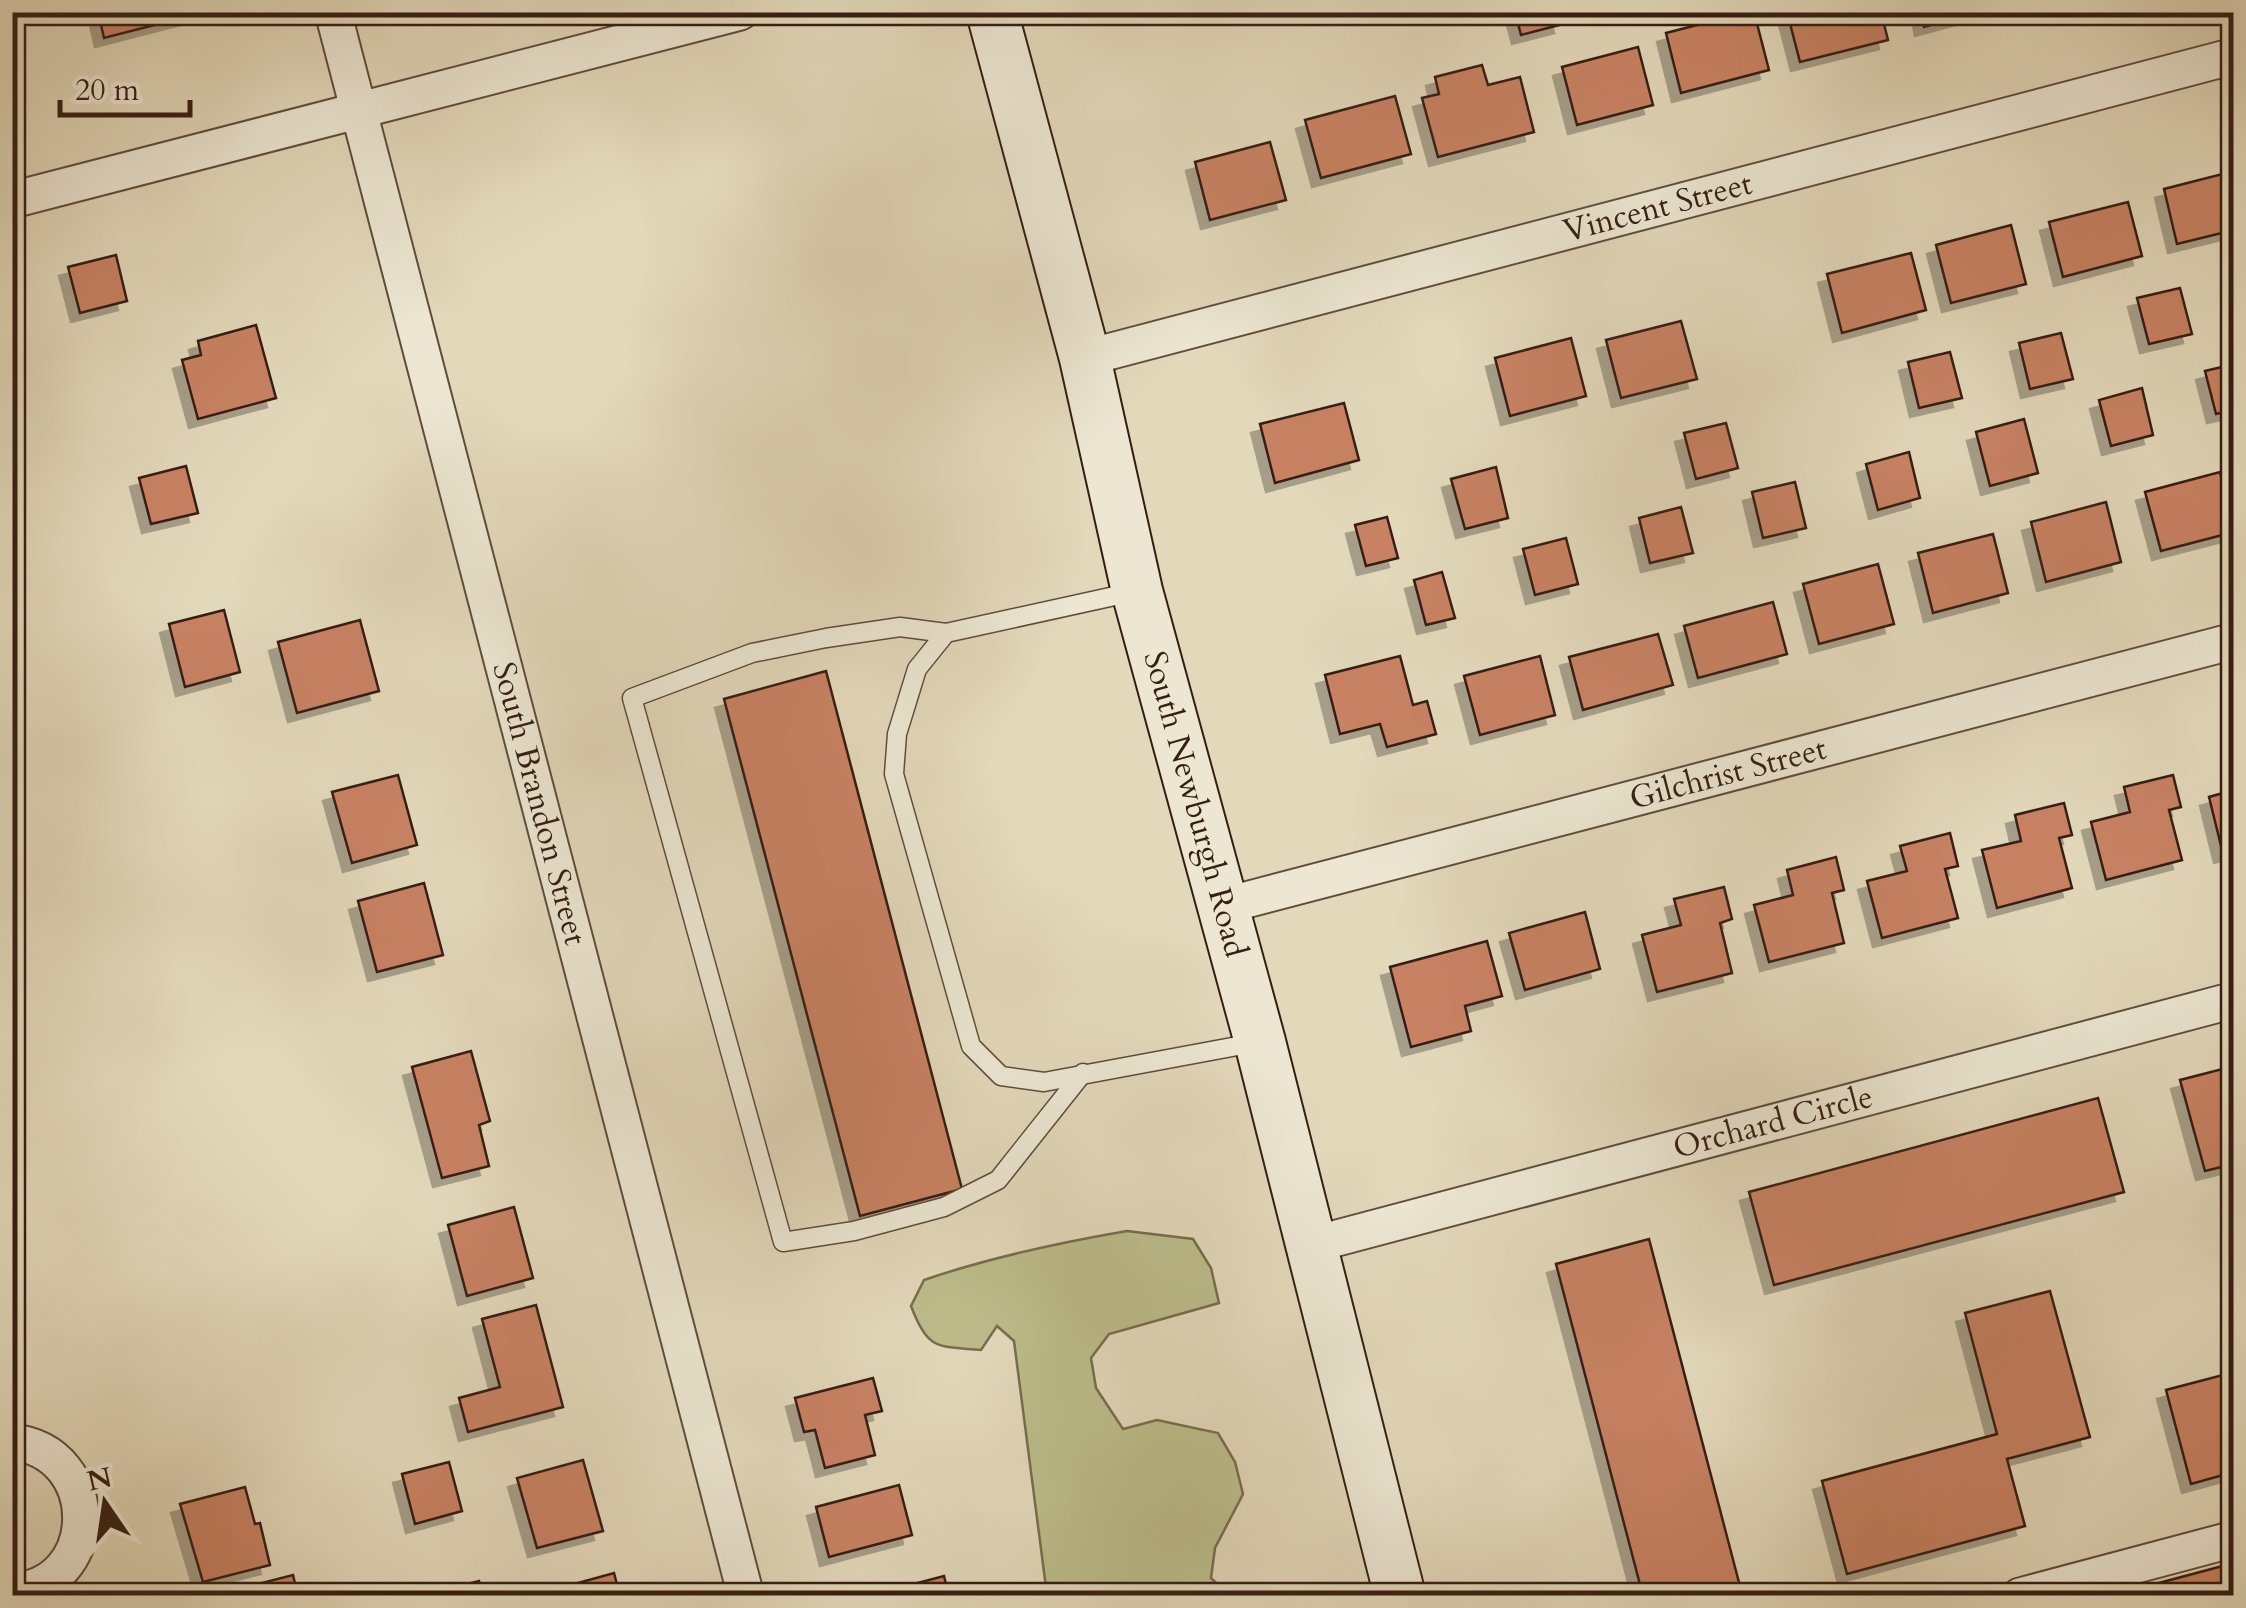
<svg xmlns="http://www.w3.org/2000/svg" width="2246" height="1608" font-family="Cardo,serif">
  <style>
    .green { fill: #bcbc8a; stroke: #786d4e; stroke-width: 2.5 }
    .building { fill: #c88264; stroke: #351e13; stroke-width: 2.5; filter: url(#shadow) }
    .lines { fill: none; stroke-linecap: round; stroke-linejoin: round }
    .service-casing { stroke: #604c3d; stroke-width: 21 }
    .minor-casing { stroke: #604c3d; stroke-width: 39 }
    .secondary-casing { stroke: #351e13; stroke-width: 54 }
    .service { stroke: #ece6d2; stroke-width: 18 }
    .minor { stroke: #ece6d2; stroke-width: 35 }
    .secondary { stroke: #ece6d2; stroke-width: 50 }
    .labels { text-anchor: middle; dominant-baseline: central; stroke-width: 9; stroke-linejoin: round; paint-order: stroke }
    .street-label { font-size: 32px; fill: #351e13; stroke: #ece6d2 }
  </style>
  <defs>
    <filter id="shadow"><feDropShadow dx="-9" dy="9" stdDeviation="0" flood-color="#0004"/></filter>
  </defs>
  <rect width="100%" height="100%" fill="#e2d8ba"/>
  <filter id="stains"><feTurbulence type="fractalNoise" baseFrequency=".002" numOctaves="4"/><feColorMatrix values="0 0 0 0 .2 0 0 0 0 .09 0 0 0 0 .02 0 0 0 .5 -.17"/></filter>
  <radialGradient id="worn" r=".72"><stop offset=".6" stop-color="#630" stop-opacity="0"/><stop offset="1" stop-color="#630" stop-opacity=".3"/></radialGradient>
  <path class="green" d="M1127,1231L1193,1239L1211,1268L1219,1303L1109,1334L1091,1358L1096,1388L1123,1429L1157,1420L1218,1433L1235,1462L1243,1494L1215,1548L1211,1578L1229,1595H1047L1014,1341L997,1326L981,1350C937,1346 928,1351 911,1306L924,1280C991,1257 1057,1243 1127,1231Z"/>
  <g class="building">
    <path d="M98,12H205L104,38Z"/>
    <path d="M1515,12H1560L1563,24L1521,35Z"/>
    <path d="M1748,12H1754L1769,70L1681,93L1666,33Z"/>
    <path d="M1787,12H1881L1888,40L1800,62Z"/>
    <path d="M1921,12H1979L1924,27Z"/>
    <path d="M1638,47L1653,105L1577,125L1562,67Z"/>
    <path d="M1482,65L1488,85L1520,77L1534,132L1438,157L1422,98L1439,94L1435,77Z"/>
    <path d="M1395,96L1411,154L1321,178L1305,120Z"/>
    <path d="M1270,142L1286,200L1210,220L1195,162Z"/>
    <path d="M2234,171V230L2177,244L2164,189Z"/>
    <path d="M2128,202L2142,256L2063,277L2049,222Z"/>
    <path d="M2011,225L2026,284L1951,303L1936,245Z"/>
    <path d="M1911,253L1926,310L1842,333L1827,274Z"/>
    <path d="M116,255L127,301L80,313L68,267Z"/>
    <path d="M2180,288L2192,334L2149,344L2137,298Z"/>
    <path d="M1681,321L1697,379L1621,398L1606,340Z"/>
    <path d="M256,325L276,398L198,419L182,360L201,355L198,341Z"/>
    <path d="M2061,333L2073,379L2030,389L2019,343Z"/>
    <path d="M1571,338L1586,396L1510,416L1495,358Z"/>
    <path d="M1950,352L1962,398L1919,408L1908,362Z"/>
    <path d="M2234,364V410L2216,414L2205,371Z"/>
    <path d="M2142,388L2153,435L2111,446L2099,400Z"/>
    <path d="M1344,403L1359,460L1275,483L1260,424Z"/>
    <path d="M2024,419L2038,473L1990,486L1976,432Z"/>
    <path d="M1726,423L1738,468L1696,479L1684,433Z"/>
    <path d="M1909,452L1920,498L1878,510L1866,464Z"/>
    <path d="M186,466L198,513L151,524L139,478Z"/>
    <path d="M1496,467L1508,518L1465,529L1451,479Z"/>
    <path d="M2220,472L2234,532L2161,551L2145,492Z"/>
    <path d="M1795,482L1806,528L1763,538L1752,492Z"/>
    <path d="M2106,502L2121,562L2046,582L2031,522Z"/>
    <path d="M1681,507L1693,553L1650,563L1639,518Z"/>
    <path d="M1387,517L1398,558L1366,566L1355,525Z"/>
    <path d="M1993,534L2008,593L1933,613L1918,553Z"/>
    <path d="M1566,538L1578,584L1535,595L1523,549Z"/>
    <path d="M1878,564L1894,624L1819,644L1803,584Z"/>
    <path d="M1442,572L1455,618L1426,625L1414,580Z"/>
    <path d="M1773,602L1787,654L1698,678L1684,626Z"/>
    <path d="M224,610L240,672L185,687L169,624Z"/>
    <path d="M360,620L379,691L297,713L278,642Z"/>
    <path d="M1658,634L1673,685L1583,710L1569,657Z"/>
    <path d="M1400,656L1413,705L1427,701L1436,734L1387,747L1380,724L1340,734L1325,675Z"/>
    <path d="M1540,656L1555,715L1480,735L1464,676Z"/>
    <path d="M826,671L962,1189L860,1216L724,699Z"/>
    <path d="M398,775L417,845L352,863L332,792Z"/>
    <path d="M2173,775L2181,807L2169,810L2182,860L2106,880L2091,822L2130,812L2124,787Z"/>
    <path d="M2234,790V851L2223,854L2209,797Z"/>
    <path d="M2064,803L2072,835L2059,838L2072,888L1997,908L1982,850L2021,841L2015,815Z"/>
    <path d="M1950,833L1958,866L1945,869L1958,918L1882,938L1867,881L1907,871L1900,846Z"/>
    <path d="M1836,857L1844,890L1832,893L1844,943L1769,962L1754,905L1793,895L1787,870Z"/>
    <path d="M424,883L443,955L377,972L358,901Z"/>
    <path d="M1724,887L1732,919L1720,923L1732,973L1657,992L1642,935L1681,925L1674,899Z"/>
    <path d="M1585,912L1600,969L1525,990L1509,933Z"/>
    <path d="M1487,941L1502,996L1465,1006L1471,1031L1411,1047L1390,967Z"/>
    <path d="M471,1051L490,1121L479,1125L489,1166L442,1178L412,1067Z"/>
    <path d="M2234,1066V1164L2205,1171L2180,1080Z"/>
    <path d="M2098,1098L2124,1192L1774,1285L1749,1192Z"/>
    <path d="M514,1207L533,1278L467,1296L448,1225Z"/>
    <path d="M1649,1239L1741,1590L1719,1596H1643L1556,1264Z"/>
    <path d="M2050,1291L2090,1437L2007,1459L2025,1526L1847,1574L1822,1481L1997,1434L1965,1313Z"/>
    <path d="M536,1305L563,1407L468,1432L459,1398L500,1387L482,1319Z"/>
    <path d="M2234,1372V1472L2191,1484L2166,1390Z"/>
    <path d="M873,1378L882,1411L865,1415L875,1455L825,1468L815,1430L804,1432L795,1398Z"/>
    <path d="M583,1460L603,1531L537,1548L517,1478Z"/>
    <path d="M449,1462L462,1511L415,1524L402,1474Z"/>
    <path d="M899,1485L912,1535L829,1557L816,1507Z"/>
    <path d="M245,1487L255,1524L260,1523L270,1565L203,1582L180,1504Z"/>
    <path d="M2234,1563V1596H2110Z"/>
    <path d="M614,1573L620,1596H550L549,1591Z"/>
    <path d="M293,1575L298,1596H211Z"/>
    <path d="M944,1576L949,1596H868Z"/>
    <path d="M479,1581L483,1596H432V1593Z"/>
  </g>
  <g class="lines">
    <defs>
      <g id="service">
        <path d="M1133,592L946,633L917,669L897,734L894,774L971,1046L1001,1076L1044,1082L1259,1042"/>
        <path d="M946,633L900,627L826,638L752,653L632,698L783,1242L854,1231L944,1207L998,1180L1083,1073"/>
      </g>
      <g id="minor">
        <path id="s1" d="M333,12L746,1596"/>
        <path d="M12,200L740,12"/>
        <path id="s2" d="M1085,358L2234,56"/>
        <path id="s3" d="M1223,906L2234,641"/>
        <path id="s4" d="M1311,1245L2234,1000"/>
        <path d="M12,1442C105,1452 102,1587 12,1591"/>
        <path d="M2020,1596L2234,1539"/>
      </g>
      <g id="secondary">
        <path id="s5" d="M992,12L1085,358L1137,591L1260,1042L1400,1596"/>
      </g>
    </defs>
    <use href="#service" class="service-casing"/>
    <use href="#minor" class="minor-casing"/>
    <use href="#secondary" class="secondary-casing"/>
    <use href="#service" class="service"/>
    <use href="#minor" class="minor"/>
    <use href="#secondary" class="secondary"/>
  </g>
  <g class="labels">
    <g class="street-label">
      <text stroke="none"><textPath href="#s2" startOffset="592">Vincent Street</textPath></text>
      <text stroke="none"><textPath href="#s3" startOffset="522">Gilchrist Street</textPath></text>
      <text stroke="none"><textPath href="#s1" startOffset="818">South Brandon Street</textPath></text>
      <text stroke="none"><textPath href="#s5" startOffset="818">South Newburgh Road</textPath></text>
      <text stroke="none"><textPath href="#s4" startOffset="478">Orchard Circle</textPath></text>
    </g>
  </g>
  <rect width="2246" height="1608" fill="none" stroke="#e2d8ba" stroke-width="50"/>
  <rect x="15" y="15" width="2216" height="1578" fill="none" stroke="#351e13" stroke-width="5"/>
  <rect x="25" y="25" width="2196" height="1558" fill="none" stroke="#351e13" stroke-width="2.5"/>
  <g transform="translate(105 1503) rotate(347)" stroke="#ece6d2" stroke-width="8" paint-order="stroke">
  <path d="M0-8L18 38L0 25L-18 38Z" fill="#351e13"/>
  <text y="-15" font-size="28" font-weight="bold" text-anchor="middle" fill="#351e13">N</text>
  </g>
  <path d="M60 100v15h130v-15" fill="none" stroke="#351e13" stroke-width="5"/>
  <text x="75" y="100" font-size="30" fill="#351e13" stroke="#ece6d2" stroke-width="8" paint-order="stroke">20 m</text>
  <rect width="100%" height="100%" filter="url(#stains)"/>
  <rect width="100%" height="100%" fill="url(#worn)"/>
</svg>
